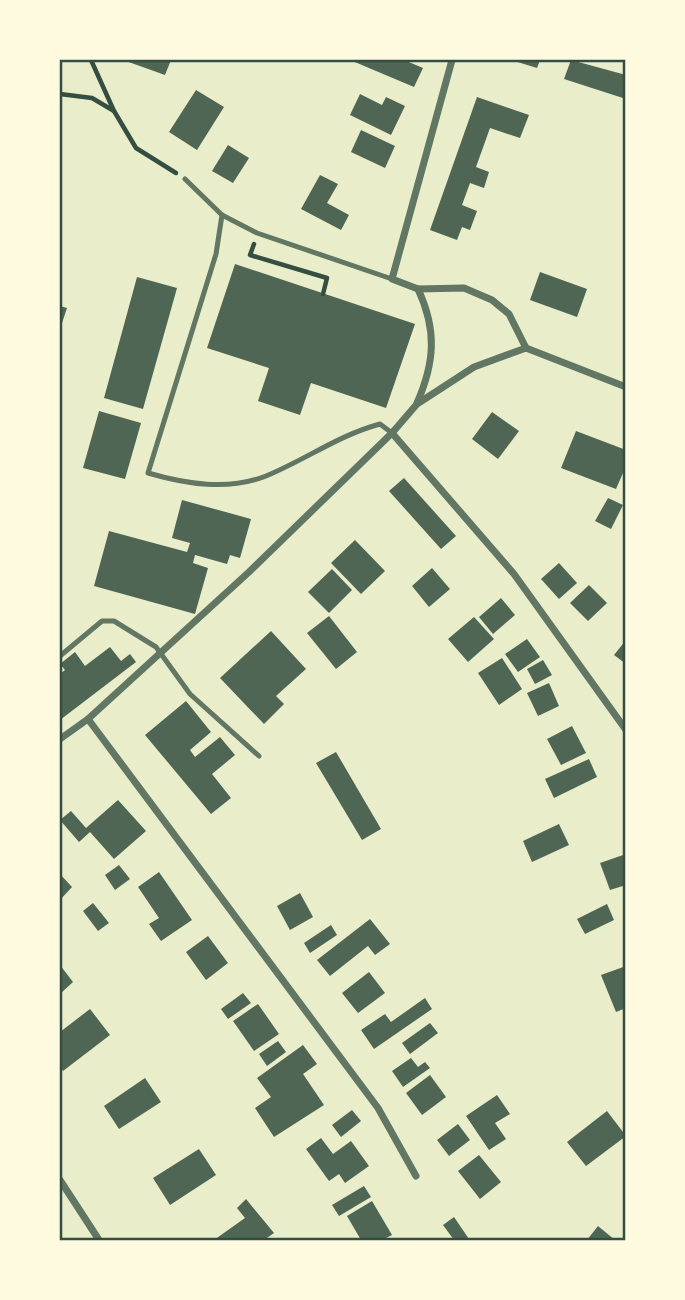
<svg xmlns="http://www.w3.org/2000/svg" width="685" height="1300" font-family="'Roboto Condensed',sans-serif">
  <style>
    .building { fill: #4f6655 }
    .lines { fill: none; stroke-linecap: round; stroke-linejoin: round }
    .path { stroke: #344e41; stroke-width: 4.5 }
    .service { stroke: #617663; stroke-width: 5 }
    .minor { stroke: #617663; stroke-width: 7 }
    .neatline { fill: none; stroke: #344e41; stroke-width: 2.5 }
  </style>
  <rect width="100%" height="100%" fill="#e9edc9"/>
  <g class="building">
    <path d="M123,60H171L165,75Z"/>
    <path d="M350,60H404L423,68L414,87Z"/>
    <path d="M511,60H540L537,68Z"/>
    <path d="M571,60L626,75V99L564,79Z"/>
    <path d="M196,90L224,107L197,150L169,132Z"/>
    <path d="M360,94L382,105L386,97L405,106L391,135L350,115Z"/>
    <path d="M477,97L529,115L520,138L490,128L476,167L489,172L484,188L470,183L462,205L477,211L470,230L462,227L457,240L430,230Z"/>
    <path d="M361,130L395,146L385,168L351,152Z"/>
    <path d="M228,145L249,158L233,183L212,171Z"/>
    <path d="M320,175L338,184L327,203L349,215L341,230L301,209Z"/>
    <path d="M235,264L415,324L386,408L311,383L300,415L258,401L269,368L207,348Z"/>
    <path d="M540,272L587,289L577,317L530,300Z"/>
    <path d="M137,277L177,288L143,409L104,398Z"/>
    <path d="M60,306L67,308L60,329Z"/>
    <path d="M99,411L141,423L125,479L83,468Z"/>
    <path d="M492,412L519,431L498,459L472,439Z"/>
    <path d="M576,431L626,450V466L616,489L561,468Z"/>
    <path d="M404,478L456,536L441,549L389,491Z"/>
    <path d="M608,498L623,505L611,529L595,521Z"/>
    <path d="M182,500L251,519L240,558L230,555L227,564L195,555L193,563L208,568L195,614L94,586L109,531L187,552L190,543L172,538Z"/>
    <path d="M355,540L385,571L361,594L331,563Z"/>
    <path d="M559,563L577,583L559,599L541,579Z"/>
    <path d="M432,568L450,589L429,607L412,586Z"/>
    <path d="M332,569L352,590L329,613L308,592Z"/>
    <path d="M589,585L607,603L588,621L570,603Z"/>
    <path d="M501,598L515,615L493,634L479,617Z"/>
    <path d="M329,616L357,652L336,669L307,633Z"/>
    <path d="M474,617L494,639L468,662L448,639Z"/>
    <path d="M271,631L306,669L276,696L284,704L264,724L220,678Z"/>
    <path d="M527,639L540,657L518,672L505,654Z"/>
    <path d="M626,640V664L614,655Z"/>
    <path d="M110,647L121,661L130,654L136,662L60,720V674L65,670L60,664L75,652L85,666Z"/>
    <path d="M502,658L522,689L499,705L478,673Z"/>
    <path d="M543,660L552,675L535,684L527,669Z"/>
    <path d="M549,683L559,706L538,716L527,693Z"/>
    <path d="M186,701L211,732L190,750L195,757L220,737L235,755L212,774L231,798L211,814L145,735Z"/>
    <path d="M572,726L586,753L561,765L547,739Z"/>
    <path d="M336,752L381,829L362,840L316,763Z"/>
    <path d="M589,759L597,777L554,798L545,779Z"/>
    <path d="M118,800L146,831L114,859L90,832L79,842L60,820L71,811L86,828Z"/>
    <path d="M559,824L569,845L532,862L523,841Z"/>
    <path d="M626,854V885L610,890L600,863Z"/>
    <path d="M119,865L130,879L115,890L105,875Z"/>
    <path d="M159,872L192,920L161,941L149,924L159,918L138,887Z"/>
    <path d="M60,874L72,887L60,900Z"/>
    <path d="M300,893L313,917L290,930L277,906Z"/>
    <path d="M93,903L109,923L98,931L83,911Z"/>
    <path d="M607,904L614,920L585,934L577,919Z"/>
    <path d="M370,919L390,944L375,955L368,946L330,976L317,960Z"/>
    <path d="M331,925L337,935L310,953L304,943Z"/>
    <path d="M208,936L228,963L206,980L186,952Z"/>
    <path d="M60,965L73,982L60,994Z"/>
    <path d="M626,966V1008L616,1012L601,975Z"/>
    <path d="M369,972L385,993L358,1013L342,993Z"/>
    <path d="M243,993L251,1003L228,1019L221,1009Z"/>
    <path d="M425,998L432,1009L374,1049L361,1030L385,1014L391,1022Z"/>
    <path d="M258,1004L279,1034L254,1051L233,1021Z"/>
    <path d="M90,1009L110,1035L63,1071L60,1066V1032Z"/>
    <path d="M430,1023L438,1033L410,1054L402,1043Z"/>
    <path d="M278,1041L286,1052L267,1066L259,1054Z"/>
    <path d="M303,1045L317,1064L303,1074L324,1105L274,1137L255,1108L271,1097L257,1078Z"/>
    <path d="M411,1058L418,1067L425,1062L430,1068L403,1087L392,1071Z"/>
    <path d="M430,1075L446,1097L422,1115L406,1093Z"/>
    <path d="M145,1078L161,1102L119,1129L104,1106Z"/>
    <path d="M497,1095L510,1114L495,1123L506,1139L489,1150L466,1116Z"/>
    <path d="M352,1110L361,1121L341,1137L332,1125Z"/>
    <path d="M607,1111L626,1136L586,1166L567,1142Z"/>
    <path d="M458,1124L470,1140L449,1156L437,1140Z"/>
    <path d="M321,1138L333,1154L351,1141L369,1166L345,1183L339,1174L329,1181L306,1149Z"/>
    <path d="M199,1149L216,1175L170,1205L153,1178Z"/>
    <path d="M479,1155L501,1182L480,1199L458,1171Z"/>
    <path d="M364,1186L371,1197L339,1216L332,1205Z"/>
    <path d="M246,1199L274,1233L264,1240H214L245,1218L237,1208Z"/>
    <path d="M372,1201L392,1235L382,1240H361L347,1216Z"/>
    <path d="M454,1217L469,1239L466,1240H454L443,1225Z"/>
    <path d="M598,1226L615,1240H587Z"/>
  </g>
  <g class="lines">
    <g class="path">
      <path d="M91,60L114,111L136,148L176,173"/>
      <path d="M60,94L92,98L114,111"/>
      <path d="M254,244L250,255L327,278L323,294"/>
    </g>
    <g class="service">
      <path d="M185,179L222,215L257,233L392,279"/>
      <path d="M222,215L216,254L148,473C186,484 228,491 266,476C305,460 339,435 380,424L392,433"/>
      <path d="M60,656L102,621H114L156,647L190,694L259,756"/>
    </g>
    <g class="minor">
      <path d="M452,60L392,279L418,289L464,288L492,300L509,314L526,348"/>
      <path d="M526,348L626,387"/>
      <path d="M417,403C435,362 437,330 418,289"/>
      <path d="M392,433L514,574L626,730"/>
      <path d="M88,719L378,1108L416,1176"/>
      <path d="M60,739L88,719L249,572L392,433L417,404L474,367L526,348"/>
      <path d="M60,1180L99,1240"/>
    </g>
  </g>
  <rect width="685" height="1300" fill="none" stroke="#fefae0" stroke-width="122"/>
  <rect x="61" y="61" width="563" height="1178" class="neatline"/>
</svg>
